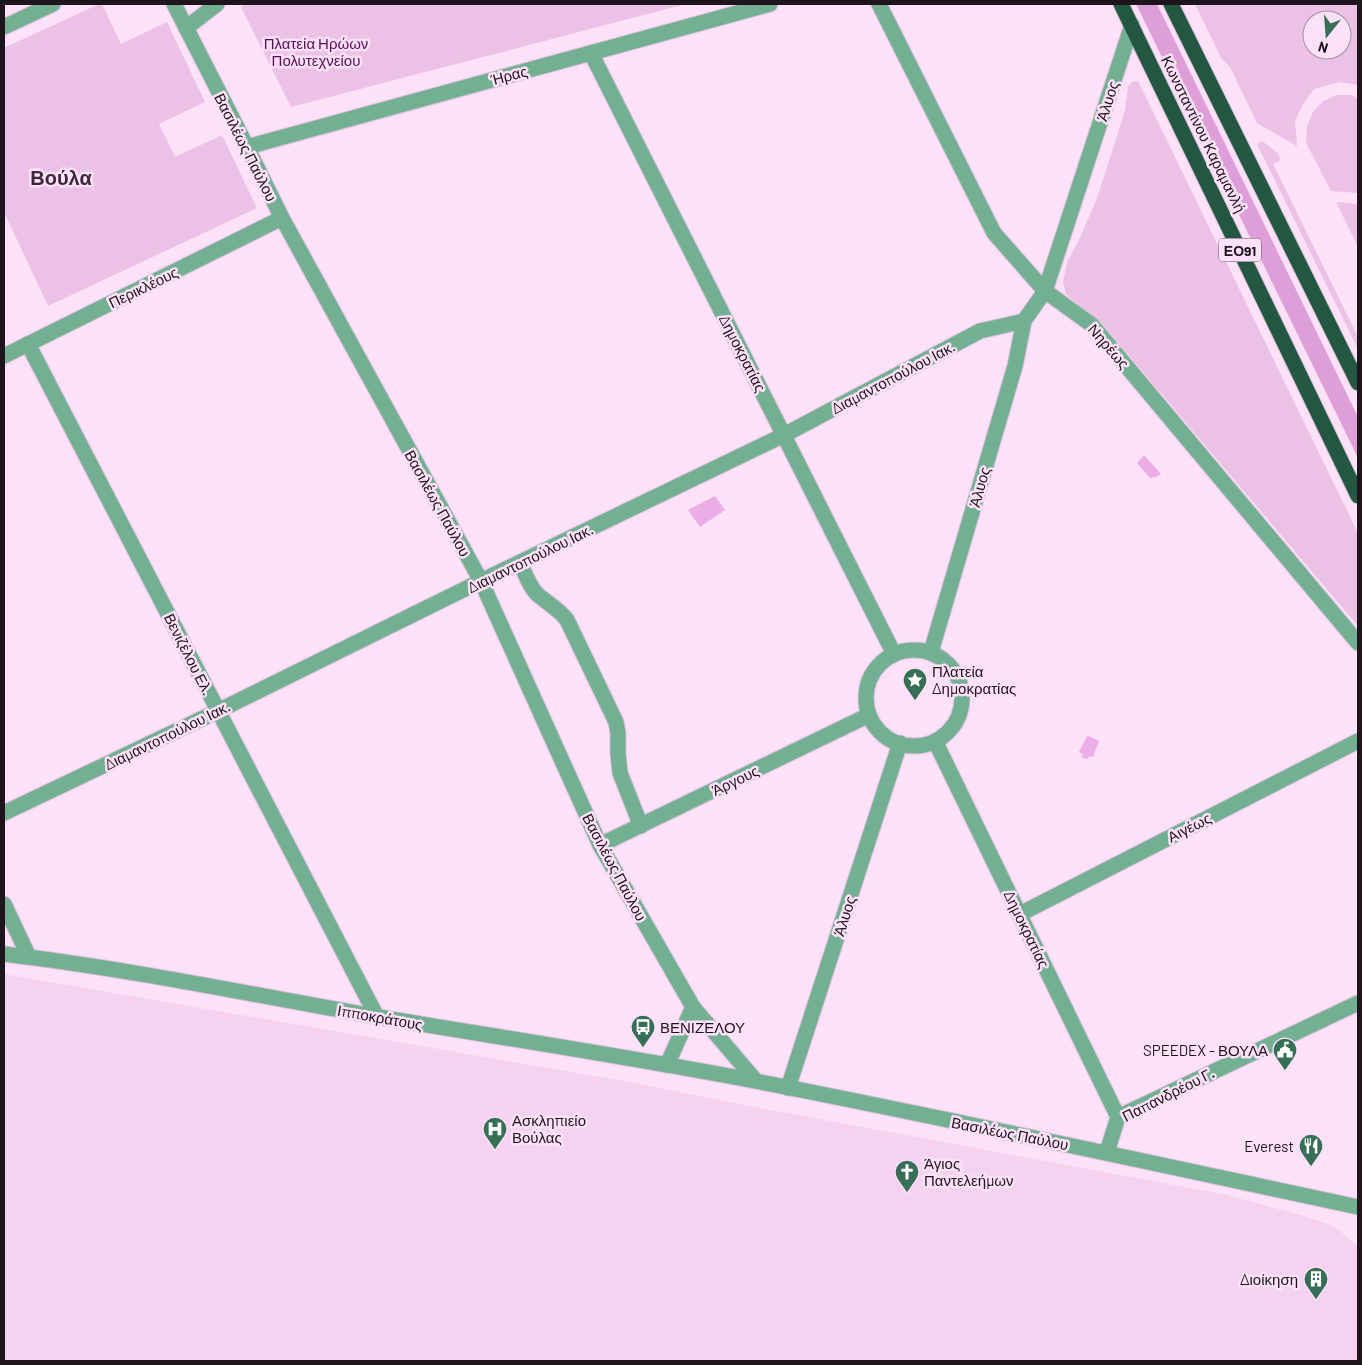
<svg xmlns="http://www.w3.org/2000/svg" width="1362" height="1365" font-family="Barlow,sans-serif">
  <style>
    .built { fill: #f5d3f0 }
    .green { fill: #ecc1e6; fill-rule: evenodd }
    .forest { fill: #de9fd8 }
    .water { fill: #ecace5 }
    .lines { fill: none; stroke-linecap: round; stroke-linejoin: round }
    .minor-casing { stroke: #d9c0d6; stroke-width: 17 }
    .highway-casing { stroke: #d9c0d6; stroke-width: 17 }
    .minor { stroke: #73af93; stroke-width: 15 }
    .highway { stroke: #245742; stroke-width: 15 }
    .labels { text-anchor: middle; dominant-baseline: central; stroke-width: 5; stroke-linejoin: round; paint-order: stroke }
    .shield { fill: #fde1f9; stroke: #61525f; stroke-width: 1 }
    .shield-label { font-size: 14px; font-weight: bold; fill: #1e141d }
    .park-label { font-size: 15px; fill: #5a0e56; stroke: #fde1f9 }
    .street-label { font-size: 15px; fill: #1e141d; stroke: #fde1f9 }
    .poi-label { font-size: 15px; fill: #1e141d; stroke: #fde1f9; text-anchor: start }
    .district-label { font-size: 20px; font-weight: bold; fill: #3d283a; stroke: #fde1f9 }
  </style>
  <rect width="100%" height="100%" fill="#fde1f9"/>
  <path class="built" d="M4,974L636,1083L750,1106L1223,1194L1301,1215L1334,1226L1358,1246V1361H4Z"/>
  <g class="green">
    <path d="M99,4H102L121,44L167,22L205,102L159,124L175,157L222,135L257,208L48,306L4,212V48Z"/>
    <path d="M244,4H686L291,107L241,7Z"/>
    <path d="M1195,4H1358V85L1340,82L1314,89L1303,104L1295,121L1297,146L1257,123L1230,67L1221,58ZM1312,20H1342V50H1312Z"/>
    <path d="M1138,81L1358,533V626L1099,320L1083,309L1066,294L1063,282L1067,262L1079,240L1097,198L1125,111L1128,87L1132,82Z"/>
    <path d="M1337,95H1352L1358,98V193L1331,191L1306,143L1307,126L1313,112L1323,101Z"/>
    <path d="M1262,141L1278,153L1281,160L1273,164L1358,337V349L1257,144Z"/>
    <path d="M1336,202L1358,204V247Z"/>
  </g>
  <path class="forest" d="M1136,4H1157L1358,417V458Z"/>
  <g class="water">
    <path d="M1144,455L1161,474L1156,477L1150,478L1137,463Z"/>
    <path d="M715,496L725,510L700,527L688,510Z"/>
    <path d="M1087,736L1091,737L1099,741L1093,757L1089,756L1088,759L1081,757L1083,754L1079,752Z"/>
  </g>
  <g class="lines">
    <defs>
      <g id="minor">
        <path d="M174,4L247,147L282,218L481,581L600,845L693,1007L756,1081"/>
        <path d="M879,4L994,233L1045,291L1092,325L1358,643"/>
        <path d="M4,27L53,4"/>
        <path d="M186,28L217,4"/>
        <path d="M591,53L894,654"/>
        <path d="M247,147L770,4"/>
        <path d="M28,344L377,1017"/>
        <path d="M4,356L282,218"/>
        <path d="M520,563C525,573 529,586 537,594C547,603 559,609 567,620L616,722L618,733V754L620,773L641,826"/>
        <circle cx="914" cy="698" r="48"/>
        <path d="M931,652L1015,366L1024,321"/>
        <path d="M935,741L1118,1117"/>
        <path d="M4,813L218,711L481,581L784,435L980,331L1024,321L1045,291L1132,25"/>
        <path d="M600,845L869,715"/>
        <path d="M4,904L29,957"/>
        <path d="M1020,914L1358,741"/>
        <path d="M4,954C130,969 254,995 379,1017C504,1038 630,1057 755,1081C956,1120 1157,1164 1358,1207"/>
        <path d="M667,1065L693,1007"/>
        <path d="M788,1088L900,743"/>
        <path d="M1107,1152L1118,1117L1358,1003"/>
      </g>
      <g id="highway">
        <path d="M1121,4L1358,496"/>
        <path d="M1171,4L1358,383"/>
      </g>
    </defs>
    <use href="#minor" class="minor-casing"/>
    <use href="#highway" class="highway-casing"/>
    <use href="#minor" class="minor"/>
    <use href="#highway" class="highway"/>
  </g>
  <defs>
    <symbol id="sight-pin" viewBox="-11 -11 22 30"><path d="M0 17L-7.5 6A9.5 9.5 0 1 1 7.5 6Z" fill="#366e56" stroke="#fde1f9"/><path d="M0-6L1.8-2.2L6-1.7L2.9 1.2L3.7 5.4L0 3.3L-3.7 5.4L-2.9 1.2L-6-1.7L-1.8-2.2Z" fill="#fff"/></symbol>
    <symbol id="bus-pin" viewBox="-11 -11 22 30"><path d="M0 17L-7.5 6A9.5 9.5 0 1 1 7.5 6Z" fill="#366e56" stroke="#fde1f9"/><path d="M-5-6H5V4H4V6H2V4H-2V6H-4V4H-5ZM-3.5-4V0h7V-4ZM-3.5 1.2v1.5H-2V1.2ZM2 1.2v1.5H3.5V1.2Z" fill="#fff"/></symbol>
    <symbol id="civic-pin" viewBox="-11 -11 22 30"><path d="M0 17L-7.5 6A9.5 9.5 0 1 1 7.5 6Z" fill="#366e56" stroke="#fde1f9"/><path d="M-.6-6.5H3V-4.5H.6V-3L4-1V1h2V6H-6V1h2V-1L-.6-3ZM-1.2 2.5V6h2.4V2.5Z" fill="#fff"/></symbol>
    <symbol id="hospital-pin" viewBox="-11 -11 22 30"><path d="M0 17L-7.5 6A9.5 9.5 0 1 1 7.5 6Z" fill="#366e56" stroke="#fde1f9"/><path d="M-5-5h3v3.5h4V-5h3V5h-3V1.5h-4V5h-3Z" fill="#fff"/></symbol>
    <symbol id="restaurant-pin" viewBox="-11 -11 22 30"><path d="M0 17L-7.5 6A9.5 9.5 0 1 1 7.5 6Z" fill="#366e56" stroke="#fde1f9"/><path d="M-5-6h1v4h1v-4h1v4h1v-4h1v5L-1.5 .5V6h-2V.5L-5-1ZM5-6V6H3V1.5H1.5Q1.5-4 5-6Z" fill="#fff"/></symbol>
    <symbol id="church-pin" viewBox="-11 -11 22 30"><path d="M0 17L-7.5 6A9.5 9.5 0 1 1 7.5 6Z" fill="#366e56" stroke="#fde1f9"/><path d="M-1.2-6h2.4v3.5h3.3v2.4h-3.3V6h-2.4V-.1h-3.3v-2.4h3.3Z" fill="#fff"/></symbol>
    <symbol id="building-pin" viewBox="-11 -11 22 30"><path d="M0 17L-7.5 6A9.5 9.5 0 1 1 7.5 6Z" fill="#366e56" stroke="#fde1f9"/><path d="M-4-6H4V6H1V3H-1V6H-4ZM-2.5-4.3h1.7v1.8h-1.7ZM.8-4.3h1.7v1.8H.8ZM-2.5-1h1.7V.8h-1.7ZM.8-1h1.7V.8H.8Z" fill="#fff"/></symbol>
  </defs>
  <g fill-rule="evenodd">
    <use href="#sight-pin" x="901" y="666" width="28" height="38"/>
    <use href="#bus-pin" x="629" y="1013" width="28" height="38"/>
    <use href="#civic-pin" x="1271" y="1036" width="28" height="38"/>
    <use href="#hospital-pin" x="481" y="1115" width="28" height="38"/>
    <use href="#restaurant-pin" x="1297" y="1132" width="28" height="38"/>
    <use href="#church-pin" x="893" y="1158" width="28" height="38"/>
    <use href="#building-pin" x="1302" y="1265" width="28" height="38"/>
  </g>
  <g class="labels">
    <rect class="shield" x="1219" y="238.5" width="42" height="23" rx="4"/>
    <g class="shield-label">
      <text x="1240" y="250">ΕΟ91</text>
    </g>
    <g class="park-label">
      <text x="316" y="43">Πλατεία Ηρώων<tspan x="316" dy="17">Πολυτεχνείου</tspan></text>
    </g>
    <g class="street-label">
      <text transform="translate(509 75) rotate(-15)">Ήρας</text>
      <text transform="translate(1107 101) rotate(-72)">Άλυος</text>
      <text transform="translate(1204 134) rotate(64)">Κωνσταντίνου Καραμανλή</text>
      <text transform="translate(246 147) rotate(63)">Βασιλέως Παύλου</text>
      <text transform="translate(143 287) rotate(-26)">Περικλέους</text>
      <text transform="translate(1109 346) rotate(49)">Νηρέως</text>
      <text transform="translate(743 353) rotate(63)">Δημοκρατίας</text>
      <text transform="translate(893 377) rotate(-28)">Διαμαντοπούλου Ιακ.</text>
      <text transform="translate(979 487) rotate(-74)">Άλυος</text>
      <text transform="translate(438 503) rotate(61)">Βασιλέως Παύλου</text>
      <text transform="translate(530 558) rotate(-26)">Διαμαντοπούλου Ιακ.</text>
      <text transform="translate(189 654) rotate(63)">Βενιζέλου Ελ.</text>
      <text transform="translate(167 735) rotate(-26)">Διαμαντοπούλου Ιακ.</text>
      <text transform="translate(735 780) rotate(-26)">Άργους</text>
      <text transform="translate(1189 827) rotate(-27)">Αιγέως</text>
      <text transform="translate(615 867) rotate(62)">Βασιλέως Παύλου</text>
      <text transform="translate(844 916) rotate(-72)">Άλυος</text>
      <text transform="translate(1027 929) rotate(64)">Δημοκρατίας</text>
      <text transform="translate(380 1017) rotate(10)">Ιπποκράτους</text>
      <text transform="translate(1168 1094) rotate(-27)">Παπανδρέου Γ.</text>
      <text transform="translate(1010 1133) rotate(11)">Βασιλέως Παύλου</text>
    </g>
    <g class="poi-label">
      <text x="932" y="671">Πλατεία<tspan x="932" dy="17">Δημοκρατίας</tspan></text>
      <text x="660" y="1027">ΒΕΝΙΖΕΛΟΥ</text>
      <text x="1268" y="1050" text-anchor="end">SPEEDEX - ΒΟΥΛΑ</text>
      <text x="512" y="1120">Ασκληπιείο<tspan x="512" dy="17">Βούλας</tspan></text>
      <text x="1294" y="1146" text-anchor="end">Everest</text>
      <text x="924" y="1163">Άγιος<tspan x="924" dy="17">Παντελεήμων</tspan></text>
      <text x="1298" y="1279" text-anchor="end">Διοίκηση</text>
    </g>
    <g class="district-label">
      <text x="61" y="177">Βούλα</text>
    </g>
  </g>
  <rect width="1362" height="1365" fill="none" stroke="#1e141d" stroke-width="10"/>
  <g transform="translate(1327 35) rotate(197)"><circle r="24" fill="#fde1f9" stroke="#a48fa1"/>
  <path d="M0-4L9 19L0 12L-9 19Z" fill="#366e56"/>
  <text y="-8" font-size="14" font-weight="bold" text-anchor="middle" fill="#1e141d">N</text>
  </g>
</svg>
